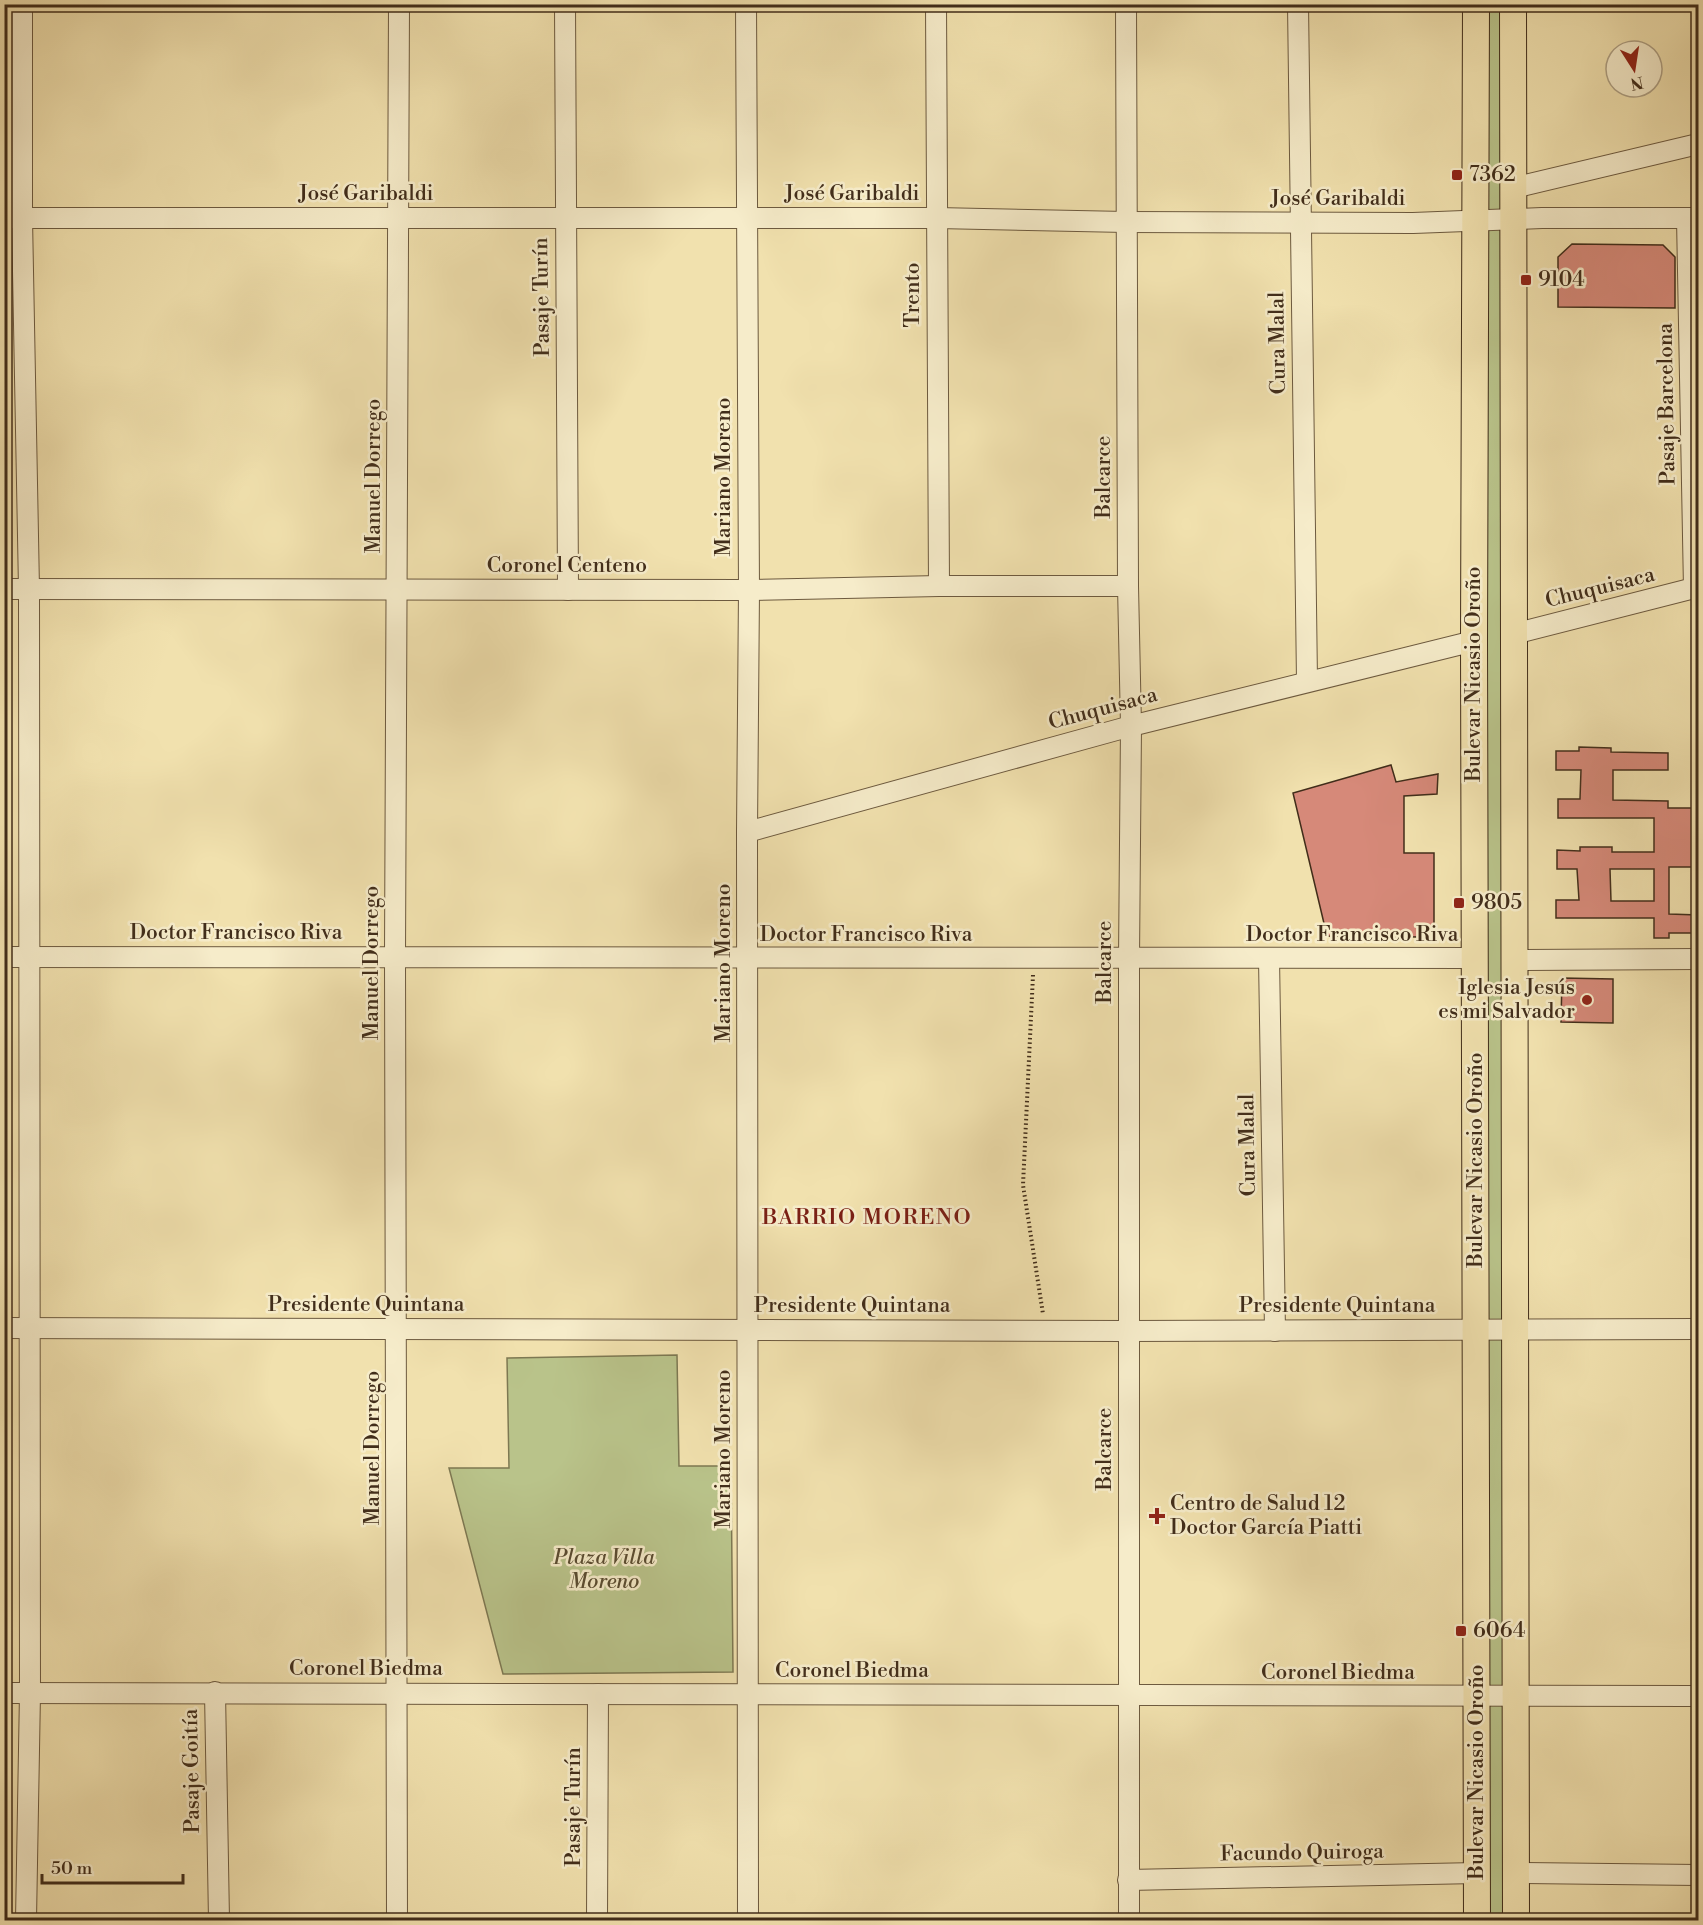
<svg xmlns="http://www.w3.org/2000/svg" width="1703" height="1925" font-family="'Libre Bodoni',serif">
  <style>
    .green { fill: #b9c38a; stroke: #7d7852; stroke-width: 1.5 }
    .building { fill: #d68979; stroke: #412d1a; stroke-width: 1.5; fill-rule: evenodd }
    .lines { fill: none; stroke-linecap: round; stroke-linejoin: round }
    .minor-casing { stroke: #6d5a3f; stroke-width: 22 }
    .major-casing { stroke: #412d1a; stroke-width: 28 }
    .path { stroke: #412d1a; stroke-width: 4; stroke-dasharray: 1.5 3; stroke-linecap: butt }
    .minor { stroke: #f6ecca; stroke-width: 20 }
    .major { stroke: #f1e1ae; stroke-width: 26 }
    .poi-dot { fill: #8f2418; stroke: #f6ecca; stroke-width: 2 }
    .labels { text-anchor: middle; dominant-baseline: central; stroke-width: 5; stroke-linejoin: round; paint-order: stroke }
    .poi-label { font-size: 21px; fill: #412d1a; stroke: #f6ecca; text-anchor: start }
    .street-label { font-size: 21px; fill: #412d1a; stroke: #f6ecca }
    .park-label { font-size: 21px; font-style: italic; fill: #594b30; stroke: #f6ecca }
    .neighbourhood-label { font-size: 22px; letter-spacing: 1.5px; fill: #7a1f14; stroke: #f6ecca }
  </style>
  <rect width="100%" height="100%" fill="#f1e1ae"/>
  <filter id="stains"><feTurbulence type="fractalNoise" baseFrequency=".00333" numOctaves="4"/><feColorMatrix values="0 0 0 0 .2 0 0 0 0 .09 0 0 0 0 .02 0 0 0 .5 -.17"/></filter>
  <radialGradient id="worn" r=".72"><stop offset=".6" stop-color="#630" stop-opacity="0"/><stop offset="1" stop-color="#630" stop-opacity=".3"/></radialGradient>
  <g class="green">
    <path d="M1476,5H1513L1516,1920H1477Z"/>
    <path d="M677,1355L679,1466H731L733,1672L503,1674L449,1468H509L507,1358Z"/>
  </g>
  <g class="building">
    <path d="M1572,244L1663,245L1675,257V308L1558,307V257Z"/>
    <path d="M1579,747L1611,748V752L1668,753V770H1613V800L1668,801V808H1698V867H1669V914L1698,915V933H1669V938H1654V918H1556V900H1579L1577,869H1557V850L1580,851V847H1612V852H1654V818H1558V799H1580L1581,770H1556V751H1579ZM1610,869H1654V901H1611Z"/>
    <path d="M1391,765L1396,782L1438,774L1437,794L1404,796V853H1434V924L1422,937L1327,936L1293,793Z"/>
    <path d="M1562,978L1613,979V1023L1561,1022Z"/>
  </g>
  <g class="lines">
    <defs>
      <g id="minor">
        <path d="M22,4V218L29,589L30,1693L26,1920"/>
        <path d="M565,4L568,590"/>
        <path d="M746,4L749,590L747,832L748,1920"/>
        <path d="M936,4L939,586"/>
        <path d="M1126,4L1128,586L1131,726L1129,959V1920"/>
        <path d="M1298,4L1307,681"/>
        <path d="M1513,188L1698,144"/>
        <path d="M4,218H937L1126,222L1413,223L1542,218H1698"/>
        <path d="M1687,218L1694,589H1698"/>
        <path d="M4,589L749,590L939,586H1128"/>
        <path d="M1514,634L1698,587"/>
        <path d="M747,832L1131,726L1474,641"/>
        <path d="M4,957L1476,958"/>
        <path d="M1269,958L1275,1331"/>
        <path d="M1514,960L1698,959"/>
        <path d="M4,1328L1129,1331L1698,1329"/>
        <path d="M215,1692L219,1920"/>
        <path d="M4,1693L1698,1696"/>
        <path d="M1516,1873L1698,1875"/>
        <path d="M1128,1880L1477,1873"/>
        <path d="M397,1920L395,957L399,4"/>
        <path d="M597,1920L598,1694"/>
      </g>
      <g id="major">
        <path d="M1476,4L1474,641L1477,1920"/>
        <path d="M1513,4L1516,1920"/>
      </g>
    </defs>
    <use href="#minor" class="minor-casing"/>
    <use href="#major" class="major-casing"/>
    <path class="path" d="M1033,975L1023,1185L1043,1314"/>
    <use href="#minor" class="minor"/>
    <use href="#major" class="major"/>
  </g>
  <g class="poi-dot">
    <rect x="1451" y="169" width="12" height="12" rx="3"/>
    <rect x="1520" y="274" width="12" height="12" rx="3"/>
    <rect x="1453" y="897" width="12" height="12" rx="3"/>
    <circle cx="1587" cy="1000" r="6"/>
    <path d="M1154 1507h6v6h6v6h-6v6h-6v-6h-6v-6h6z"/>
    <rect x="1455" y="1625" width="12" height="12" rx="3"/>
  </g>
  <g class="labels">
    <g class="poi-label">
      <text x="1469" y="175">7362</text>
      <text x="1538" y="280">9104</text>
      <text x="1471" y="903">9805</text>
      <text x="1575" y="988" text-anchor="end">Iglesia Jesús<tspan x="1575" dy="24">es mi Salvador</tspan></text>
      <text x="1170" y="1504">Centro de Salud 12<tspan x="1170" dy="24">Doctor García Piatti</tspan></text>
      <text x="1473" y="1631">6064</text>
    </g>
    <g class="street-label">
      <text x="366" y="194">José Garibaldi</text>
      <text x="852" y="194">José Garibaldi</text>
      <text x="1338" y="199">José Garibaldi</text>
      <text transform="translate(913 295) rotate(-90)">Trento</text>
      <text transform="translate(542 297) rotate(-91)">Pasaje Turín</text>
      <text transform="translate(1278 343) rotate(-91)">Cura Malal</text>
      <text transform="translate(1667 404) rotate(-91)">Pasaje Barcelona</text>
      <text transform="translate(374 476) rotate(-90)">Manuel Dorrego</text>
      <text transform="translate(724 477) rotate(-90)">Mariano Moreno</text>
      <text transform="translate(1104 477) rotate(-90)">Balcarce</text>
      <text x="567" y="566">Coronel Centeno</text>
      <text transform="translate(1600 588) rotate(-14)">Chuquisaca</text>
      <text transform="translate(1474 674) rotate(-90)">Bulevar Nicasio Oroño</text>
      <text transform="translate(1103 709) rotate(-15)">Chuquisaca</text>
      <text x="236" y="933">Doctor Francisco Riva</text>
      <text x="866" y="935">Doctor Francisco Riva</text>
      <text x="1352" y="935">Doctor Francisco Riva</text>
      <text transform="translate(1105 962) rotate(-90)">Balcarce</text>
      <text transform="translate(372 963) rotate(-90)">Manuel Dorrego</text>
      <text transform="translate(724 963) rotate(-90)">Mariano Moreno</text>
      <text transform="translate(1248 1145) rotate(-91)">Cura Malal</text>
      <text transform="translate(1476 1160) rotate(-90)">Bulevar Nicasio Oroño</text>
      <text x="366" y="1305">Presidente Quintana</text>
      <text x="852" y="1306">Presidente Quintana</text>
      <text x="1337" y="1306">Presidente Quintana</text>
      <text transform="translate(373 1448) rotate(-90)">Manuel Dorrego</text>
      <text transform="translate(724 1449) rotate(-90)">Mariano Moreno</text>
      <text transform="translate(1105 1449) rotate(-90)">Balcarce</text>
      <text x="366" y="1669">Coronel Biedma</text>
      <text x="852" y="1671">Coronel Biedma</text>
      <text x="1338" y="1673">Coronel Biedma</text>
      <text transform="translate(192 1771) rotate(-91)">Pasaje Goitía</text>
      <text transform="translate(1477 1772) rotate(-90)">Bulevar Nicasio Oroño</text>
      <text transform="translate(574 1807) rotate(-90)">Pasaje Turín</text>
      <text transform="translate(1302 1853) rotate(-1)">Facundo Quiroga</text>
    </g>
    <g class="park-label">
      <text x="604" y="1558">Plaza Villa<tspan x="604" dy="24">Moreno</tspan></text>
    </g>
    <g class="neighbourhood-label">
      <text x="867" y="1217">BARRIO MORENO</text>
    </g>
  </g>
  <rect width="1703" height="1925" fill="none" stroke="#f1e1ae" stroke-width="24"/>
  <rect x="6" y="6" width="1691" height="1913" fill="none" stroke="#412d1a" stroke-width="3"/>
  <rect x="12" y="12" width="1679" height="1901" fill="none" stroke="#412d1a" stroke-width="1.5"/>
  <g transform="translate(1634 69) rotate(168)"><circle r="28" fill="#f6ecca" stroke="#aea084" stroke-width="1.5"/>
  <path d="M0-4.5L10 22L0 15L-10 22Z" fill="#8f2418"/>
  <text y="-9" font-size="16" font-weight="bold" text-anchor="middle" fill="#412d1a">N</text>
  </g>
  <path d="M42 1874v9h141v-9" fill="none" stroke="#412d1a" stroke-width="3"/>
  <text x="51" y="1874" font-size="18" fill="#412d1a" stroke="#f6ecca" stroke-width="4.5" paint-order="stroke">50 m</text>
  <rect width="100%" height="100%" filter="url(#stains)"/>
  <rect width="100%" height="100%" fill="url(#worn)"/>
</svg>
